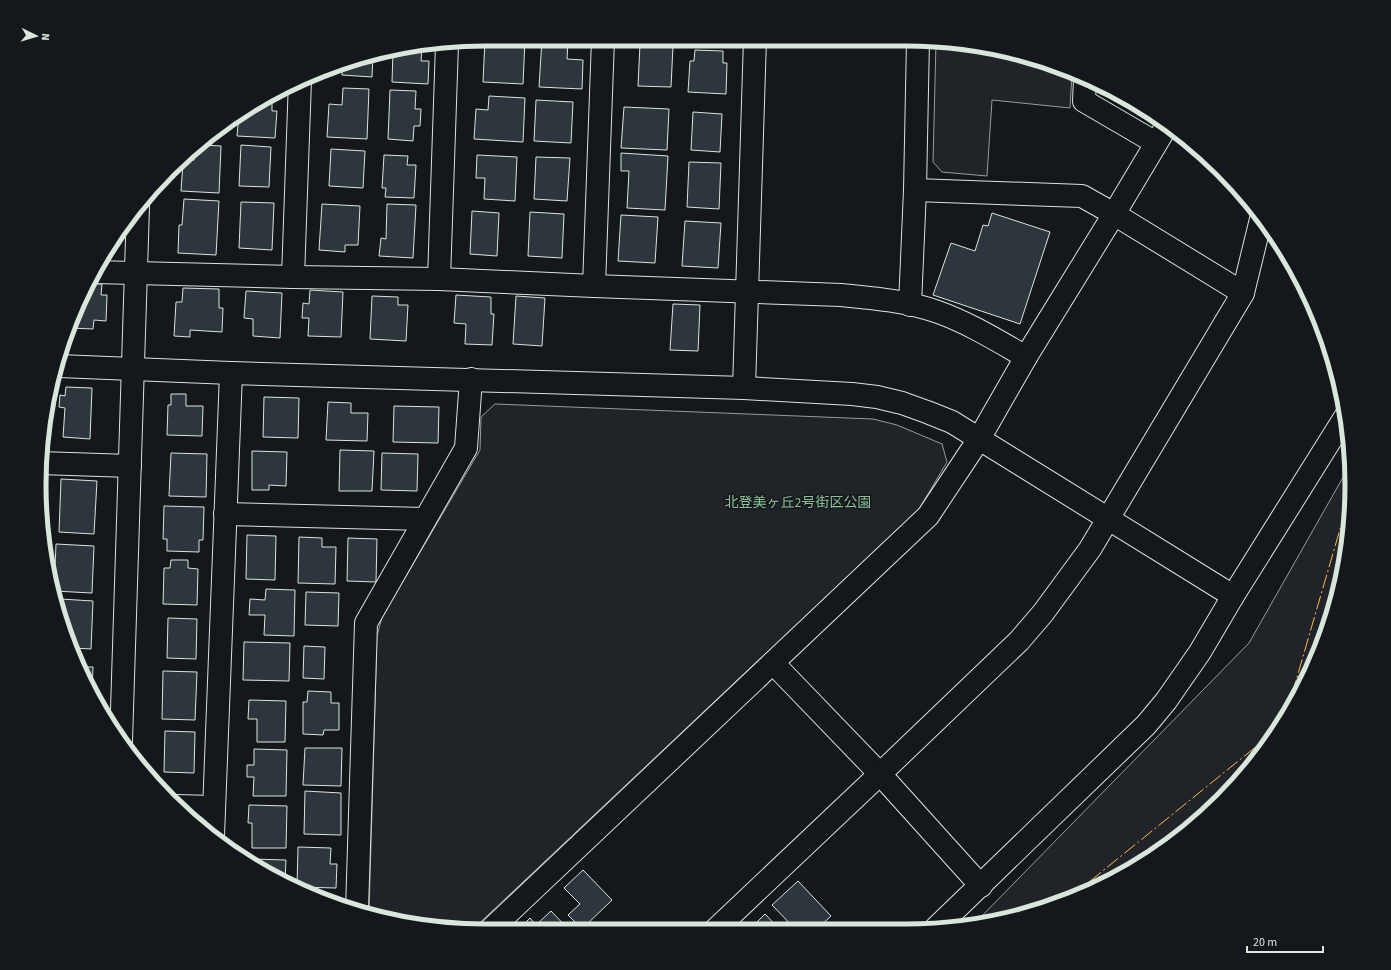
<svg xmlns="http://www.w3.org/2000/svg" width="1391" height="970" font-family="'Source Sans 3','Noto Sans JP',sans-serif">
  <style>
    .green { fill: #202428; stroke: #939e99 }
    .building { fill: #2c363c; stroke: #d8e6dc }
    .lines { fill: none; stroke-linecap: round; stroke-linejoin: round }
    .minor-casing { stroke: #d8e6dc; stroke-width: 24 }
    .minor { stroke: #14181c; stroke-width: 22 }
    .power { stroke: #ffb74d; stroke-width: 1; stroke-dasharray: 14 3 2 3; stroke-linecap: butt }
    .labels { text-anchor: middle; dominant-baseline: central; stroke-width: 3; stroke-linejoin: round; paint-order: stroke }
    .park-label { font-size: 14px; fill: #8ac095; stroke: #14181c }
    .rim { fill: none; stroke: #d8e6dc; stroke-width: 5 }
  </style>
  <rect width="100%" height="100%" fill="#14181c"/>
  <g class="green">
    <path d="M936,42L993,48L1050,63L1072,73L1070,108L992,100L987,176L942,172L933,162Z"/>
    <path d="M495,404L873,419L897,425L942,444L947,462L919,509L472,930L398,922L369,914L377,636L382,617L480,450L481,417Z"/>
    <path d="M1350,465L1352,485L1343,572L1318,656L1277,733L1221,801L1177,839L1103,885L993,922L974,924L1249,643Z"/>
  </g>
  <g class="building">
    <path d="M485,39H525L523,84L483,82Z"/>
    <path d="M542,39L568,41L567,59L583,60L582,89L539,87Z"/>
    <path d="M640,44L673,46L671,87L638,86Z"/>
    <path d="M422,47L421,61H429L428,84L392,82L393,51Z"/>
    <path d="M695,50L723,51V63H727L726,94L688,92L690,61H694Z"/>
    <path d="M369,54H373L372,77L342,75V63Z"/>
    <path d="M343,88L369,89L367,139L327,137L329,104L342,105Z"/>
    <path d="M390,90L416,91L415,109H421L420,126H414L413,141L388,139Z"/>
    <path d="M272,95V111H277L275,138L237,136L239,113Z"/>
    <path d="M489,96L525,98L523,142L474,139L476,109L488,110Z"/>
    <path d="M536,100L573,102L571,143L534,141Z"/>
    <path d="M624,107L669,109L667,150L621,148Z"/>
    <path d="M693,112L722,114L720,152L691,150Z"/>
    <path d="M202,145L221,146L219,193L181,191L183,162L185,160H194V152Z"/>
    <path d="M241,145L271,147L269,187L239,186Z"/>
    <path d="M331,149L365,151L363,188L329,186Z"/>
    <path d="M621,153L668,156L665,210L627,208L629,171H621Z"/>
    <path d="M384,155L408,156L407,165H416L414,198L385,197L386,188H382Z"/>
    <path d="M477,155L517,157L515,201L484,199L485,178H476Z"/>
    <path d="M536,157L570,158L567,201L534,199Z"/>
    <path d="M689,162L721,163L719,209L687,207Z"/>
    <path d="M184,199L219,201L216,255L178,253L179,225H182Z"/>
    <path d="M241,202L274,203L272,250L239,248Z"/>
    <path d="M322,204L360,206L358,245H345V252L319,250Z"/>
    <path d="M387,204L416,205L413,258L379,256L381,238L386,239Z"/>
    <path d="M472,211L499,213L497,256L470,254Z"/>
    <path d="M530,212L564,214L562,258L528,256Z"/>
    <path d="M992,213L1050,232L1020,324L933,295L951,243L975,251L983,225L988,226Z"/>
    <path d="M621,215L658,217L655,263L618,261Z"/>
    <path d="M685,221L721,223L718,268L682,266Z"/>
    <path d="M88,284H102L101,295H107L106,321L94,320L93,329L69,328L73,314Z"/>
    <path d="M183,288L219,289V308H223L222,332L190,330V337L174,336L176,302H182Z"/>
    <path d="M310,290L343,292L341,337L308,336L309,318H302L303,303L309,304Z"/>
    <path d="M246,291L282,293L280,338L253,336V319L244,318Z"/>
    <path d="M456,295L491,297V314H494L492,345L465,344L466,324L454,323Z"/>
    <path d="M372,296L398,297V305H408L406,341L370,339Z"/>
    <path d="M516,296L545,298L542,346L513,344Z"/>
    <path d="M673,304L700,305L698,351L670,350Z"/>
    <path d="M66,387L92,388L90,439L63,437L65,408L59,407L60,395L65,396Z"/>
    <path d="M171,394H186V406H203L202,436L167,435L168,405H171Z"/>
    <path d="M264,397L299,398L298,438L263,437Z"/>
    <path d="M328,402L351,403V413H368L367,441L326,440Z"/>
    <path d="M394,406L439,407L438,443L393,442Z"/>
    <path d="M340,450L374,451L372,491H339Z"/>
    <path d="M252,451L287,452L286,486L269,485V490H252Z"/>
    <path d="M171,453L207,454L206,497L169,496Z"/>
    <path d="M382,453L418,454L417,491L381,490Z"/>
    <path d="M61,479L97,481L94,534L59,532Z"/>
    <path d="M164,506L204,507L203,540H199V552L167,551V539H163Z"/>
    <path d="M247,535L276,536L275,580L246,579Z"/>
    <path d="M299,537L322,538V547H336L335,584L298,583Z"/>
    <path d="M348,538L377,539L376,582L347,581Z"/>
    <path d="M56,544L94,546L92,593L54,591Z"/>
    <path d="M171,560H188V568L198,569L197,605L163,604L164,568H170Z"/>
    <path d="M266,589L295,590L294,636L264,635L265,615H249L250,599L265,600Z"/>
    <path d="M306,592L339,593L338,626L305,625Z"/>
    <path d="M61,599L93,601L91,649L73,648L61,611Z"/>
    <path d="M168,618L197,619L196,659L167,658Z"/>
    <path d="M244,642L290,643L289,681L243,680Z"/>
    <path d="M304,646L325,647L324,679L303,678Z"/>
    <path d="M80,667H93L92,694L85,682Z"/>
    <path d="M163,671L197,672L195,720L162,719Z"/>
    <path d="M308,691L331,692V703H339V730H324L323,735L303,734V702H307Z"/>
    <path d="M249,700L286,701L285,742H257V719H248Z"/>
    <path d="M165,731L195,732L194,773L164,772Z"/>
    <path d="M305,748H342L341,786L303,785Z"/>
    <path d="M254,749L287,750L286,796H253L254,777H247V765H254Z"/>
    <path d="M305,791L341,793V835L304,834Z"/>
    <path d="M249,805L287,806L286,848H252V823H248Z"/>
    <path d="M298,847L331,848L330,864H337L336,888L297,887Z"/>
    <path d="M252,859L286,860L285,881L251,863Z"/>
    <path d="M583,870L612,900L582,929L568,915L580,904L564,888Z"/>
    <path d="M798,881L831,916L815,931H797L772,905Z"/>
    <path d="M551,911L570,931H523L520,928L530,918L536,925Z"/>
    <path d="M765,914L781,931H748Z"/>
  </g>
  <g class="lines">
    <defs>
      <g id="minor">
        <path d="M1085,79L1084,101L1156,143"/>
        <path d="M915,190L1082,196L1114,214L1166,127"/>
        <path d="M94,272L293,277L439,279L594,286L841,295C873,298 907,301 938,312C969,323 998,341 1026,357"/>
        <path d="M293,277L300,80"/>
        <path d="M439,279L447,44"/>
        <path d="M594,286L603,39"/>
        <path d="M910,305L915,190L918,40"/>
        <path d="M59,366L231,373L744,388L852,394L877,397L902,403L927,412L952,422L1233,596"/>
        <path d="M744,388L755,39"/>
        <path d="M40,463L130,466"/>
        <path d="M225,514L425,519"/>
        <path d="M773,663L880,774L981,886"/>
        <path d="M121,741L138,207"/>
        <path d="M176,806L214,807"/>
        <path d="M213,836L231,373"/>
        <path d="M357,910L366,623L466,448L471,379"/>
        <path d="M936,928L1146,725L1166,701L1200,652L1233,596L1345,417"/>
        <path d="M489,931L928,516L979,439L1026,357L1114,214L1243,293"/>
        <path d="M714,931L880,774L1019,641L1043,613L1090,549L1243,293L1261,219"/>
      </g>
    </defs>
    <use href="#minor" class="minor-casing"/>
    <use href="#minor" class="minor"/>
    <g class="power">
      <path d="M1286,715L1352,488"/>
      <path d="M1073,895L1279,728"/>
    </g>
  </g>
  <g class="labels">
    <g class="park-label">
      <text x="798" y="503">北登美ヶ丘2号街区公園</text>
    </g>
  </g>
  <path d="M0 0H1391V970H0ZM485 46H906A439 439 0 0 1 1345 485V485A439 439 0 0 1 906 924H485A439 439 0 0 1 46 485V485A439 439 0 0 1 485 46Z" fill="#14181c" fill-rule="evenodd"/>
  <path class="rim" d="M485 46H906A439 439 0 0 1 1345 485V485A439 439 0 0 1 906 924H485A439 439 0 0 1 46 485V485A439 439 0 0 1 485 46Z"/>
  <g transform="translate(36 36) rotate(95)" stroke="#14181c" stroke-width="3" paint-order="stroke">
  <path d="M0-3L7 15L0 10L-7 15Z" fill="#d8e6dc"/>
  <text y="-6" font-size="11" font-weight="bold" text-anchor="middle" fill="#d8e6dc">N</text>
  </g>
  <path d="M1247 946v6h76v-6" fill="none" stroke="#d8e6dc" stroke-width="2"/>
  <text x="1253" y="946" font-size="12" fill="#d8e6dc" stroke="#14181c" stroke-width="3" paint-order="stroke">20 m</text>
</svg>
